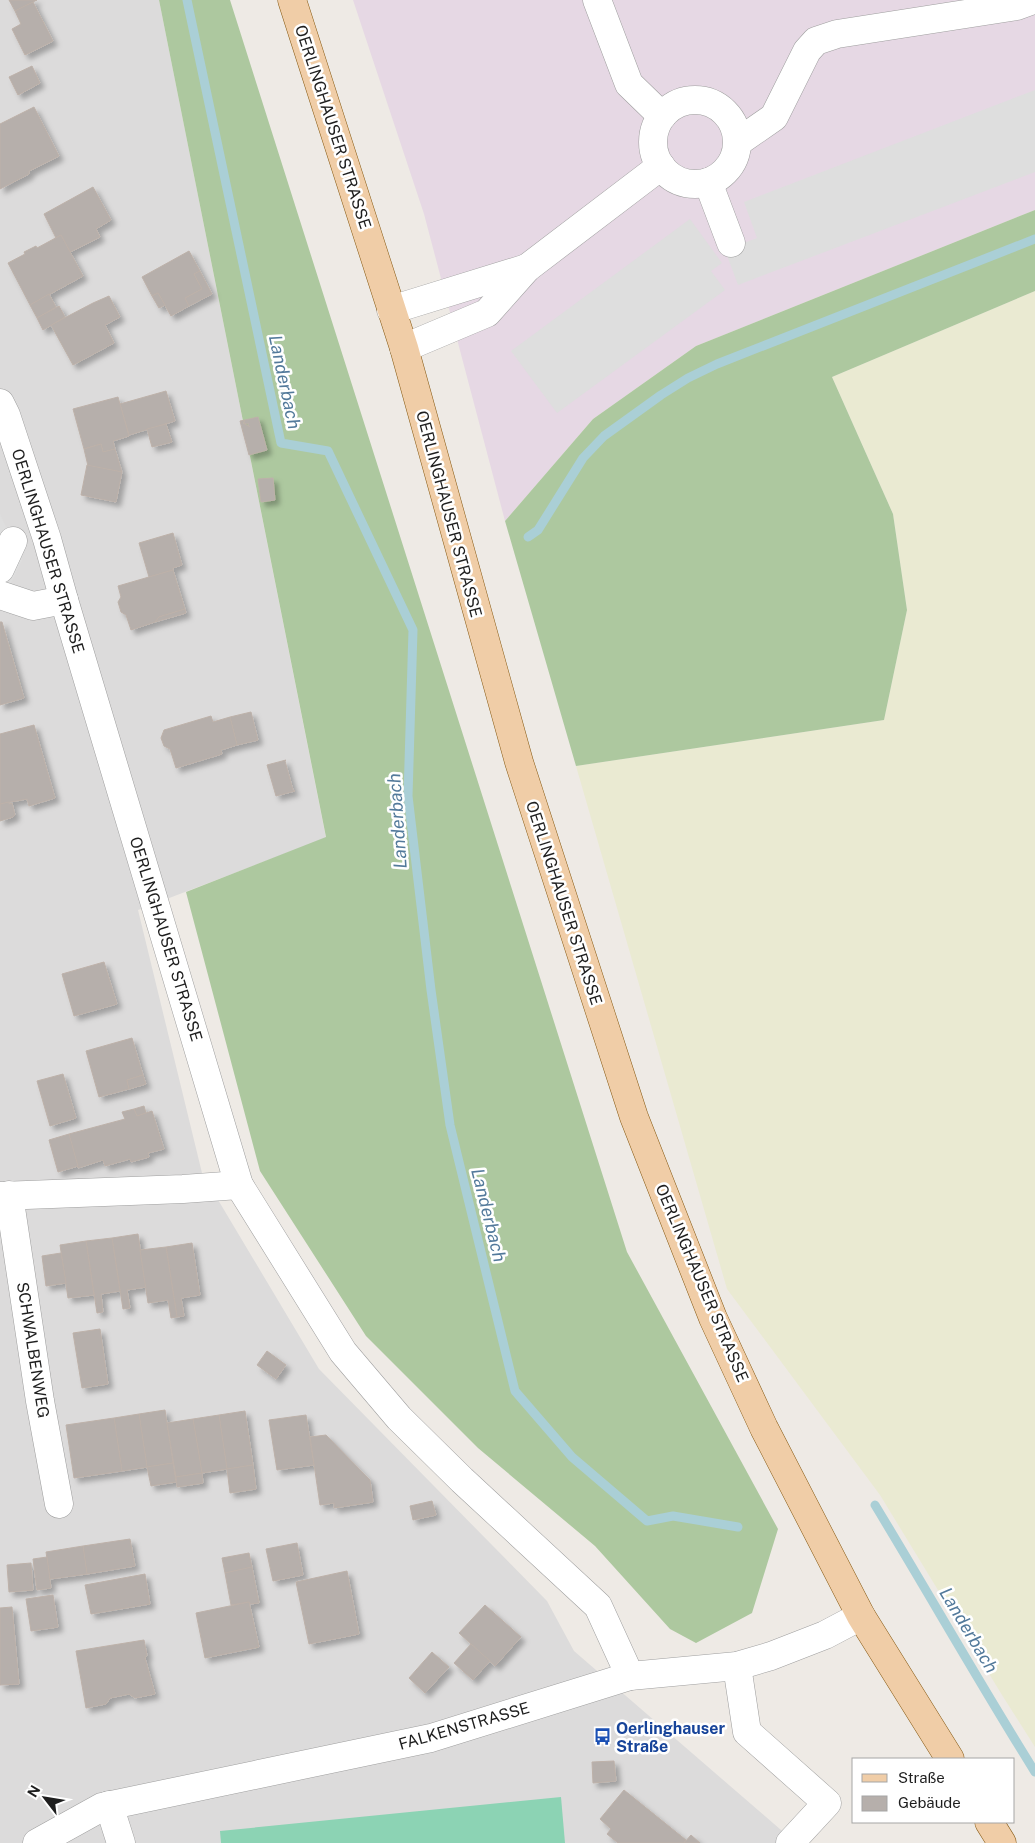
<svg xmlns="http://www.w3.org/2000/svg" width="1035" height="1843" font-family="'Public Sans',sans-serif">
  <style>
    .residential { fill: #dcdbdb }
    .industrial { fill: #e6d8e4 }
    .farmland { fill: #eaead2 }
    .forest { fill: #adc89f }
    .pitch { fill: #8cd3b4 }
    .parking { fill: #dedede }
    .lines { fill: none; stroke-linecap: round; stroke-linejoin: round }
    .stream { stroke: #aacfd6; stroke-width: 9 }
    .building { fill: #b6afab; stroke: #bdb1a9; filter: url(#shadow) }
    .minor-casing { stroke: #9f9f9f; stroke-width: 29 }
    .major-casing { stroke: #865912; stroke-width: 29 }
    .minor { stroke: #fff; stroke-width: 28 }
    .major { stroke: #f0cda7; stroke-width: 28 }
    .labels { text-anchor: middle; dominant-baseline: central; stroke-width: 5; stroke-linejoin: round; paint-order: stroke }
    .street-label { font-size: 16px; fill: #1e1e1e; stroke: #fff }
    .transit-label { font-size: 16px; font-weight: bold; fill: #164399; stroke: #fff; text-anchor: start }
    .water-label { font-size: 18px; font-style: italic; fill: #537a9b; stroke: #fff }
  </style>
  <defs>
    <filter id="shadow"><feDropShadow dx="4.5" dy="4.5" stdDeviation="2.5" flood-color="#0004"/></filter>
  </defs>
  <rect width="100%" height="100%" fill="#eeeae5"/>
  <path class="residential" d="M0,0H159L326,838L138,910L202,1173L319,1369L547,1601L574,1651L796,1843H0Z"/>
  <path class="industrial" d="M353,0H1035V210L696,346L593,419L505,521L424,214Z"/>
  <path class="farmland" d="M1035,291V1747L1002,1695L880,1495L727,1289L576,766L884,720L907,610L893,514L832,377Z"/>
  <g class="forest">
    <path d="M159,0H230L627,1252L778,1529L752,1613L696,1643L670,1629L595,1546L478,1448L366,1336L260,1171L186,892L326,837Z"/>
    <path d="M1035,210V291L832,377L893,514L907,610L884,720L576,766L505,521L593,419L696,346Z"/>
  </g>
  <path class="pitch" d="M561,1797L565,1843H221L220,1831Z"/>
  <g class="parking">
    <path d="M1035,90V172L738,285L725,250L757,238L744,202Z"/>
    <path d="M690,219L722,263L711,271L725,290L557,413L511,351Z"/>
    <path d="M0,514L22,560L8,590L0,588Z"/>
  </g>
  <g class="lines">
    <g class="stream">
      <path d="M187,0L281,443L328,451L413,630L408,796L431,990L450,1125L515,1391L572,1457L647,1521L673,1516L738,1527"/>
      <path d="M528,537L538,530L583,458L604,436L661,395L688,378L717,364L1035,239"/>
      <path d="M875,1505C929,1594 980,1684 1035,1772"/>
    </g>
  </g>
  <g class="building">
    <path d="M9,0H37L15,11Z"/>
    <path d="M33,2L53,41L25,55L12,29L21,24L15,11Z"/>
    <path d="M32,66L40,83L18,95L9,77Z"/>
    <path d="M34,107L59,156L29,171V174L0,189V124Z"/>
    <path d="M93,187L111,220L96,229L100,237L70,252L61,235L56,238L44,214Z"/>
    <path d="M61,235L83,276L30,305L8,263L25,254L24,252L36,246L37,248Z"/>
    <path d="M189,251L200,271L194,274L202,289L185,298L189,306L171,316L158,293L152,296L142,277Z"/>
    <path d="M200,271L212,294L189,306L185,298L202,289L194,274Z"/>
    <path d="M158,293L165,305L159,308L152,296Z"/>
    <path d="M49,294L56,307L37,318L30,305Z"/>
    <path d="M109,296L120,317L105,325L114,343L73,365L51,325L93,303Z"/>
    <path d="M59,306L65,317L43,330L37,318Z"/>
    <path d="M166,391L175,421L129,435L120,404Z"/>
    <path d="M118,397L129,436L113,441L115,449L103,452L101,444L84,449L73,409Z"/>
    <path d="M258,417L267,450L249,455L240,421L245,420L243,423L250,427L248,425L249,423L247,424L244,423L245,420Z"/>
    <path d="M166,424L172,442L152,447L147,429Z"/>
    <path d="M101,444L103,452L115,449L122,472L88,466L84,449Z"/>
    <path d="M87,465L122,472L116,502L81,495Z"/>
    <path d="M273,478L275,500L261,502L258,479Z"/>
    <path d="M173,533L182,565L173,568V570L149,577L139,543Z"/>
    <path d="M173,570L185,609L159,617L155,622L131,630L126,615L121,612L118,602L121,597L118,586Z"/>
    <path d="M185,609L186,613L155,622L159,617Z"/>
    <path d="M0,622H2L24,698L0,705Z"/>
    <path d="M251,712L258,740L237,745L230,717Z"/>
    <path d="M211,716L213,722L230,717L237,745L221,750L222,754L176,768L170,749L164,746L161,738L164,730Z"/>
    <path d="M34,725L55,798L29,806L27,799L0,804V734Z"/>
    <path d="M286,760L285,761L293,790L295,791L276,796L267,765Z"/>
    <path d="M9,802V804L12,803L15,815L13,817L0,821V804Z"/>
    <path d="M104,962L117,1004L74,1016L62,974Z"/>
    <path d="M132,1038L143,1075L127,1080L129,1089L99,1097L86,1051Z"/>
    <path d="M63,1074L76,1118L50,1126L37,1081Z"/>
    <path d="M143,1075L146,1084L129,1089L127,1080Z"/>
    <path d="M144,1106L146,1113L137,1116L134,1109Z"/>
    <path d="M134,1109L137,1116L152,1111L164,1149L148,1153L149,1157L131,1162L130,1159L105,1166L103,1160L78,1168L69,1134L125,1119L122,1112Z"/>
    <path d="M69,1134L78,1166L58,1172L49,1140Z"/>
    <path d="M138,1234L146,1287L127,1290L130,1308L123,1309L112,1238Z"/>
    <path d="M112,1238L120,1291L101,1294L103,1312L97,1313L86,1241Z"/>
    <path d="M86,1241L94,1295L68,1298L60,1245Z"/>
    <path d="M192,1243L200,1295L181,1298L184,1316L177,1317L166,1247Z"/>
    <path d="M166,1247L177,1317L171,1318L168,1300L148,1303L140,1250Z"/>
    <path d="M61,1253L66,1283L46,1286L42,1256Z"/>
    <path d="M100,1329L108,1384L82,1388L73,1333Z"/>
    <path d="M267,1351L286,1365L276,1379L257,1365Z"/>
    <path d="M165,1410L173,1463L147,1467L139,1414Z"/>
    <path d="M245,1411L253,1465L227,1469L219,1415Z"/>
    <path d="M139,1414L147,1467L122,1471L114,1418Z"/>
    <path d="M219,1415L227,1469L202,1473L193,1419Z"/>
    <path d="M306,1415L314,1465L277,1470L269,1420Z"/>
    <path d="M114,1418L122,1471L74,1478L66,1425Z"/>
    <path d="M193,1419L202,1473L176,1477L167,1423Z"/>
    <path d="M326,1435L370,1480L373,1502L334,1508V1503L320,1505L310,1437Z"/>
    <path d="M173,1463L176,1482L151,1486L147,1467Z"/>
    <path d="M253,1465L256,1489L230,1493L227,1469Z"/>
    <path d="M202,1473L203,1483L177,1487L176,1477Z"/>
    <path d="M432,1501L436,1515L413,1520L410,1506Z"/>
    <path d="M130,1539L135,1566L87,1574L83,1546Z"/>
    <path d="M297,1543L303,1575L273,1581L266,1549Z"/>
    <path d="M83,1546L87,1574L50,1579L46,1552Z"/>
    <path d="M249,1553L252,1567L225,1573L222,1558Z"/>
    <path d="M47,1557L51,1588L37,1590L33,1559Z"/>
    <path d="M31,1563L33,1590L9,1592L7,1565Z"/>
    <path d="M252,1567L259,1603L250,1604L249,1602L231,1605L225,1573Z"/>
    <path d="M347,1571L359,1634L309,1644L296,1582Z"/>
    <path d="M145,1574L150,1604L91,1614L85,1585Z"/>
    <path d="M53,1595L58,1627L31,1631L26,1599Z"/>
    <path d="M249,1602L259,1647L205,1658L196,1613Z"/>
    <path d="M485,1605L521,1637L495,1666L459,1633Z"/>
    <path d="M12,1607L19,1684L0,1685V1608Z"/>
    <path d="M144,1640L147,1655L145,1658L155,1694L135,1698L129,1694L110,1698L106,1704L86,1708L76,1651Z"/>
    <path d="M471,1644L490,1661L473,1680L454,1663Z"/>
    <path d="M432,1652L449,1667L425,1693L409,1678Z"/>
    <path d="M614,1761L616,1781L593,1783L592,1762Z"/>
    <path d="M624,1790L686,1840L684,1843H618L607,1834L611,1829L600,1819Z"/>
    <path d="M691,1835L700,1843H684Z"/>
  </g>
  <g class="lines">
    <defs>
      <g id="minor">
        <path d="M597,0L629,84L662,116"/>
        <circle cx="695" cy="142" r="42"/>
        <path d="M738,142L774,117L807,51L816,41L837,34L1017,6L1033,0"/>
        <path d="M708,182L731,243"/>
        <path d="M391,310L527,268"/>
        <path d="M404,348L487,313L527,268L661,166"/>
        <path d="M0,403L6,415L47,539L64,600L239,1185L343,1352L399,1418L462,1480L598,1606L630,1676"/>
        <path d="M0,569L13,541"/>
        <path d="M0,595L33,606L64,600"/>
        <path d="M9,1195L40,1401L59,1504"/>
        <path d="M0,1196L183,1189L239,1185"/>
        <path d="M737,1666L747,1732L827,1803L790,1843"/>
        <path d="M109,1805L121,1843"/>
        <path d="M37,1843L102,1807L431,1738L630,1676L737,1666L771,1656L825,1635L861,1616"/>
      </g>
      <g id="major">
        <path d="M292,0L404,348L519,762L634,1117L713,1318L764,1428L861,1616L950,1759"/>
        <path d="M989,1822L1002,1843"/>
      </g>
    </defs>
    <use href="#minor" class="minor-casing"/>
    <use href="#major" class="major-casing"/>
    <use href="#minor" class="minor"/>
    <use href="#major" class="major"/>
  </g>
  <defs>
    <symbol id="bus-bare" viewBox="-9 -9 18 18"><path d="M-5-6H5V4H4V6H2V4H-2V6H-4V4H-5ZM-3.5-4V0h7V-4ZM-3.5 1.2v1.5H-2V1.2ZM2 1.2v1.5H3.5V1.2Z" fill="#1a4fb4" stroke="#fff" stroke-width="2.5" paint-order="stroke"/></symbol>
  </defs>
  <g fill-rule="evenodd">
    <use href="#bus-bare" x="590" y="1724" width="25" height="25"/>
  </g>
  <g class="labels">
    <g class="street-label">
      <text transform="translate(333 127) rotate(72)">OERLINGHAUSER STRASSE</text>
      <text transform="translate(449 514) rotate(75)">OERLINGHAUSER STRASSE</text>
      <text transform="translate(48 551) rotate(73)">OERLINGHAUSER STRASSE</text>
      <text transform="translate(564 903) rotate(72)">OERLINGHAUSER STRASSE</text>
      <text transform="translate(166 939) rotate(73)">OERLINGHAUSER STRASSE</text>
      <text transform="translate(702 1283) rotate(67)">OERLINGHAUSER STRASSE</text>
      <text transform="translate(33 1350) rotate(81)">SCHWALBENWEG</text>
      <text transform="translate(464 1726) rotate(-16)">FALKENSTRASSE</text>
    </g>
    <g class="transit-label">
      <text x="616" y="1728">Oerlinghauser<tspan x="616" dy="18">Straße</tspan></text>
    </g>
    <g class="water-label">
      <text transform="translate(285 382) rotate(78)">Landerbach</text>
      <text transform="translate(397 821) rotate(-94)">Landerbach</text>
      <text transform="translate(489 1215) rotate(76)">Landerbach</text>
      <text transform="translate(969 1630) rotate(59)">Landerbach</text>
    </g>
  </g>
  <rect x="852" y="1758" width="162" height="65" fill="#ffffff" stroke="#a5a5a5"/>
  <rect x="862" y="1774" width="25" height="8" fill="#f0cda7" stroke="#a5a5a5"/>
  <text x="898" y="1783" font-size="15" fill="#1e1e1e">Straße</text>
  <rect x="862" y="1796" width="25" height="15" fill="#b6afab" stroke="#a5a5a5"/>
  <text x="898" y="1808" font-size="15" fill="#1e1e1e">Gebäude</text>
  <g transform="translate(45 1798) rotate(301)" stroke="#ffffff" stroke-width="4" paint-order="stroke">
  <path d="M0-4L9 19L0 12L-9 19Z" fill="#1e1e1e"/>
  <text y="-8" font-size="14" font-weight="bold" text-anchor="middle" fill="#1e1e1e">N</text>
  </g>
</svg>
